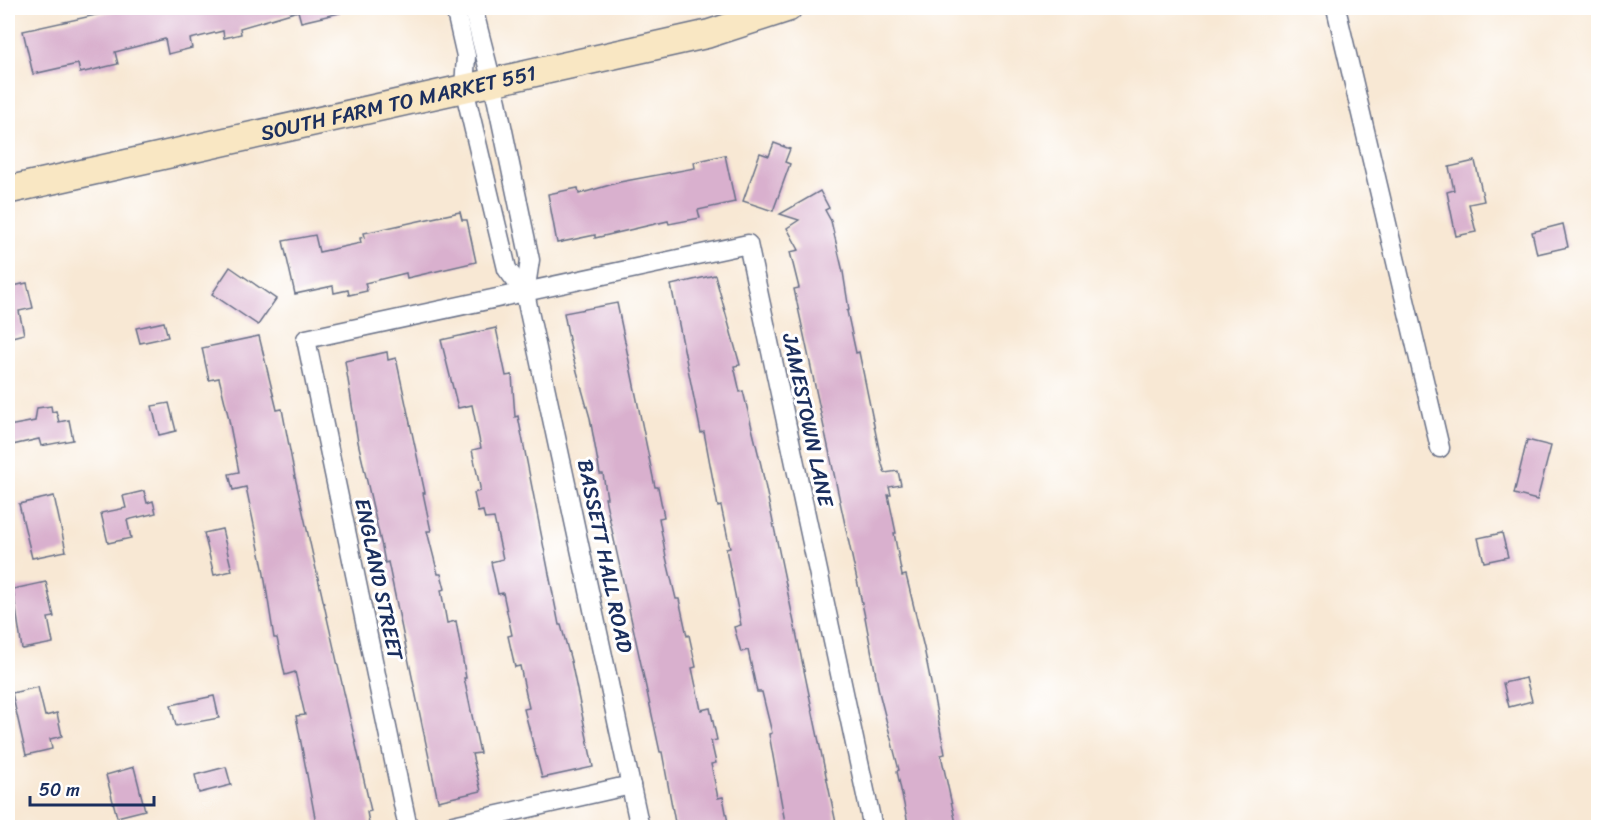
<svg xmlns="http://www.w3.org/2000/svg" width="1606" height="835" font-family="Sriracha,sans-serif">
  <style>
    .building { fill: #d9b0ce }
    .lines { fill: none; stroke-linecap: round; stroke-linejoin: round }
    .minor-casing { stroke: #687087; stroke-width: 21 }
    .secondary-casing { stroke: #687087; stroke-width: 30 }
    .minor { stroke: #fff; stroke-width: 18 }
    .secondary { stroke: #f9e7c3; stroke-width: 27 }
    .labels { text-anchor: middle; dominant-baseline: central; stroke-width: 6; stroke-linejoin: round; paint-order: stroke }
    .street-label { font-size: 21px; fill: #1b2f5e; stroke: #fff }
  </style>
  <rect width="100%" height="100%" fill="#fff"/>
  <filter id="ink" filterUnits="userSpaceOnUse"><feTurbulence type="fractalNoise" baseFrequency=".0167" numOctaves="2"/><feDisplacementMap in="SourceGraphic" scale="12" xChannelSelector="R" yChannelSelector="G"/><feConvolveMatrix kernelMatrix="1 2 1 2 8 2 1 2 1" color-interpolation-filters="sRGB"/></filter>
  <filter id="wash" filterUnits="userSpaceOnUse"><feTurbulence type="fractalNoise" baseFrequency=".008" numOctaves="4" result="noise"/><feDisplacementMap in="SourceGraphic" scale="24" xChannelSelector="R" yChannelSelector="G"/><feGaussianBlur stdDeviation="1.35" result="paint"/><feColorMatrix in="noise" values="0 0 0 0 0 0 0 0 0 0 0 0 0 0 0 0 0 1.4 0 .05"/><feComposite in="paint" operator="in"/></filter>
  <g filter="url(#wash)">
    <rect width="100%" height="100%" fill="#f8e8d4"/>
    <g id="blocks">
      <g class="building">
        <path d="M113,8H340V13L301,22L298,11L240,28L241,34L224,38L223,31L190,39L192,48L168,54L165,39L115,52L118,64L80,73L78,64L33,74L23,31L114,11Z"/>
        <path d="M774,143L790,149L785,162L790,164L773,211L743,201L760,153L769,156Z"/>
        <path d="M725,155L735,202L698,210L700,218L669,224L668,221L595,238V235L557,243L548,194L578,188L579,194L620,182L695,168L694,162Z"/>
        <path d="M1475,161L1484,201L1469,204L1476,232L1456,236L1447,192L1454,190L1449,167Z"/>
        <path d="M820,191L829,208L825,210L831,221L843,272L849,310L847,311L856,353L859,352L882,464L885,473L898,471L901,485L889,487L891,495H888L896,533H894L902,576L906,575L924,648L945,754L941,755L957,828H909L897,771L899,770L879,692L865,617L794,289L799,288L790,252L799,250L787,228L799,220L780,214Z"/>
        <path d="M460,212L462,220H467L476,262L407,278L406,273L365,283L367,291L349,295L348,290L334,293L333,286L295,294L283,241L315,235L319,252L361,243L360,238L365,237L364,233Z"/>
        <path d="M1563,224L1568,247L1537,254L1532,232Z"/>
        <path d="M230,267L276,299L258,325L212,294Z"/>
        <path d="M715,275L740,365L734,366L740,392L743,391L761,465L837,828H786L769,734L772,733L762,692H757L748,650L741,652L734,627L741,625L726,549L730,548L721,506L718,507L704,432L701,433L671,285Z"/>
        <path d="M27,283L33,308L19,311L24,334L8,338V287Z"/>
        <path d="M617,303L655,487H658L664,517L659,518L666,557L676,599H679L687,636L689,635L696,667L692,668L701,710L710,708L717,740L711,741L716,763L711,764L718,798L723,797L729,828H676L662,752H660L605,498H607L603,474H600L590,418L571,350L564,313Z"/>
        <path d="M164,322L168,337L140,343L136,328Z"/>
        <path d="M496,328L506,376L512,375L515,417L518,416L559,625H561L571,661L593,767L542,778L524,709L529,708L520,666L515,667L508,636L512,635L503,593L498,594L491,562L503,559L494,518L485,519L483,511L478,512L474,493L480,491V487L472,450L481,448L472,405L458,408L441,340Z"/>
        <path d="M259,336L277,410L282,409L295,477L371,811L367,812L370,828H320L319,823H316L296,716L305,715L295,672L285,675L277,638H274L263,568L246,487L233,490L229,474L239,472L228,415L219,378L209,380L202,348Z"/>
        <path d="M387,352L388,360L396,358L425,493H423L431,531H427L438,574H441L445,589L441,590L447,623L456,621L466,678H464L480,753L472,754L481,791L438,801L388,562L385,563L382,547L358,442L345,361Z"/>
        <path d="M169,403L176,431L159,435L152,406Z"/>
        <path d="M51,406L52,412L56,411L59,422L69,420L73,440L41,446L39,439L8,446V426L35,421L37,408Z"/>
        <path d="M1527,440L1551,446L1537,500L1514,494Z"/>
        <path d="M144,491L147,503L153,501L156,513L127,520L131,538L108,543L101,513L126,508L123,496Z"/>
        <path d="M54,496L66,551L32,558L19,504Z"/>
        <path d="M222,529L232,571L214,575L204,533Z"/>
        <path d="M1502,533L1508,557L1484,562L1478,538Z"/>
        <path d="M46,582L54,617L48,618L53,643L22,649L13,589Z"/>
        <path d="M1526,678L1532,701L1509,707L1503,683Z"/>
        <path d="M38,687L45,716L57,713L62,736L50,739L52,749L26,755L12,693Z"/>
        <path d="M214,696L219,718L176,726L171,705Z"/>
        <path d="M134,767L145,810L117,817L106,775Z"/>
        <path d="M226,767L231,785L199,793L195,775Z"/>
      </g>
    </g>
  </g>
  <g filter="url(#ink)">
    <use href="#blocks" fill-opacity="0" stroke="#687087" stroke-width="1.5"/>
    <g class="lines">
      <defs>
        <g id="minor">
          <path d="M455,8L466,56L464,88L507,269L525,293"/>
          <path d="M473,8L497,102L530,260L525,293L640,828"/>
          <path d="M1336,8L1440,448"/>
          <path d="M408,828L306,339L748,244L873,828"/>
          <path d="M440,828L631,785"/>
        </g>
        <g id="secondary">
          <path id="s1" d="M8,190L708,34L788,8"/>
        </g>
      </defs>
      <use href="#minor" class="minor-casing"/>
      <use href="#secondary" class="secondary-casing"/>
      <use href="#minor" class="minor"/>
      <use href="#secondary" class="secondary"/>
    </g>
  </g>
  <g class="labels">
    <g class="street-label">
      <text stroke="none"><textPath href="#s1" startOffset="400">SOUTH FARM TO MARKET 551</textPath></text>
      <text transform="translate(808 420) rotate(78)">JAMESTOWN LANE</text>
      <text transform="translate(605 556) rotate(78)">BASSETT HALL ROAD</text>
      <text transform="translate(379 579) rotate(78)">ENGLAND STREET</text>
    </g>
  </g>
  <rect width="1606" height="835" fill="none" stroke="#fff" stroke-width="30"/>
  <path d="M30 796v9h124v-9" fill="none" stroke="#1b2f5e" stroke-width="3"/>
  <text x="39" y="796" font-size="18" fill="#1b2f5e" stroke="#ffffff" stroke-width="4.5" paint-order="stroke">50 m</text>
</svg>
